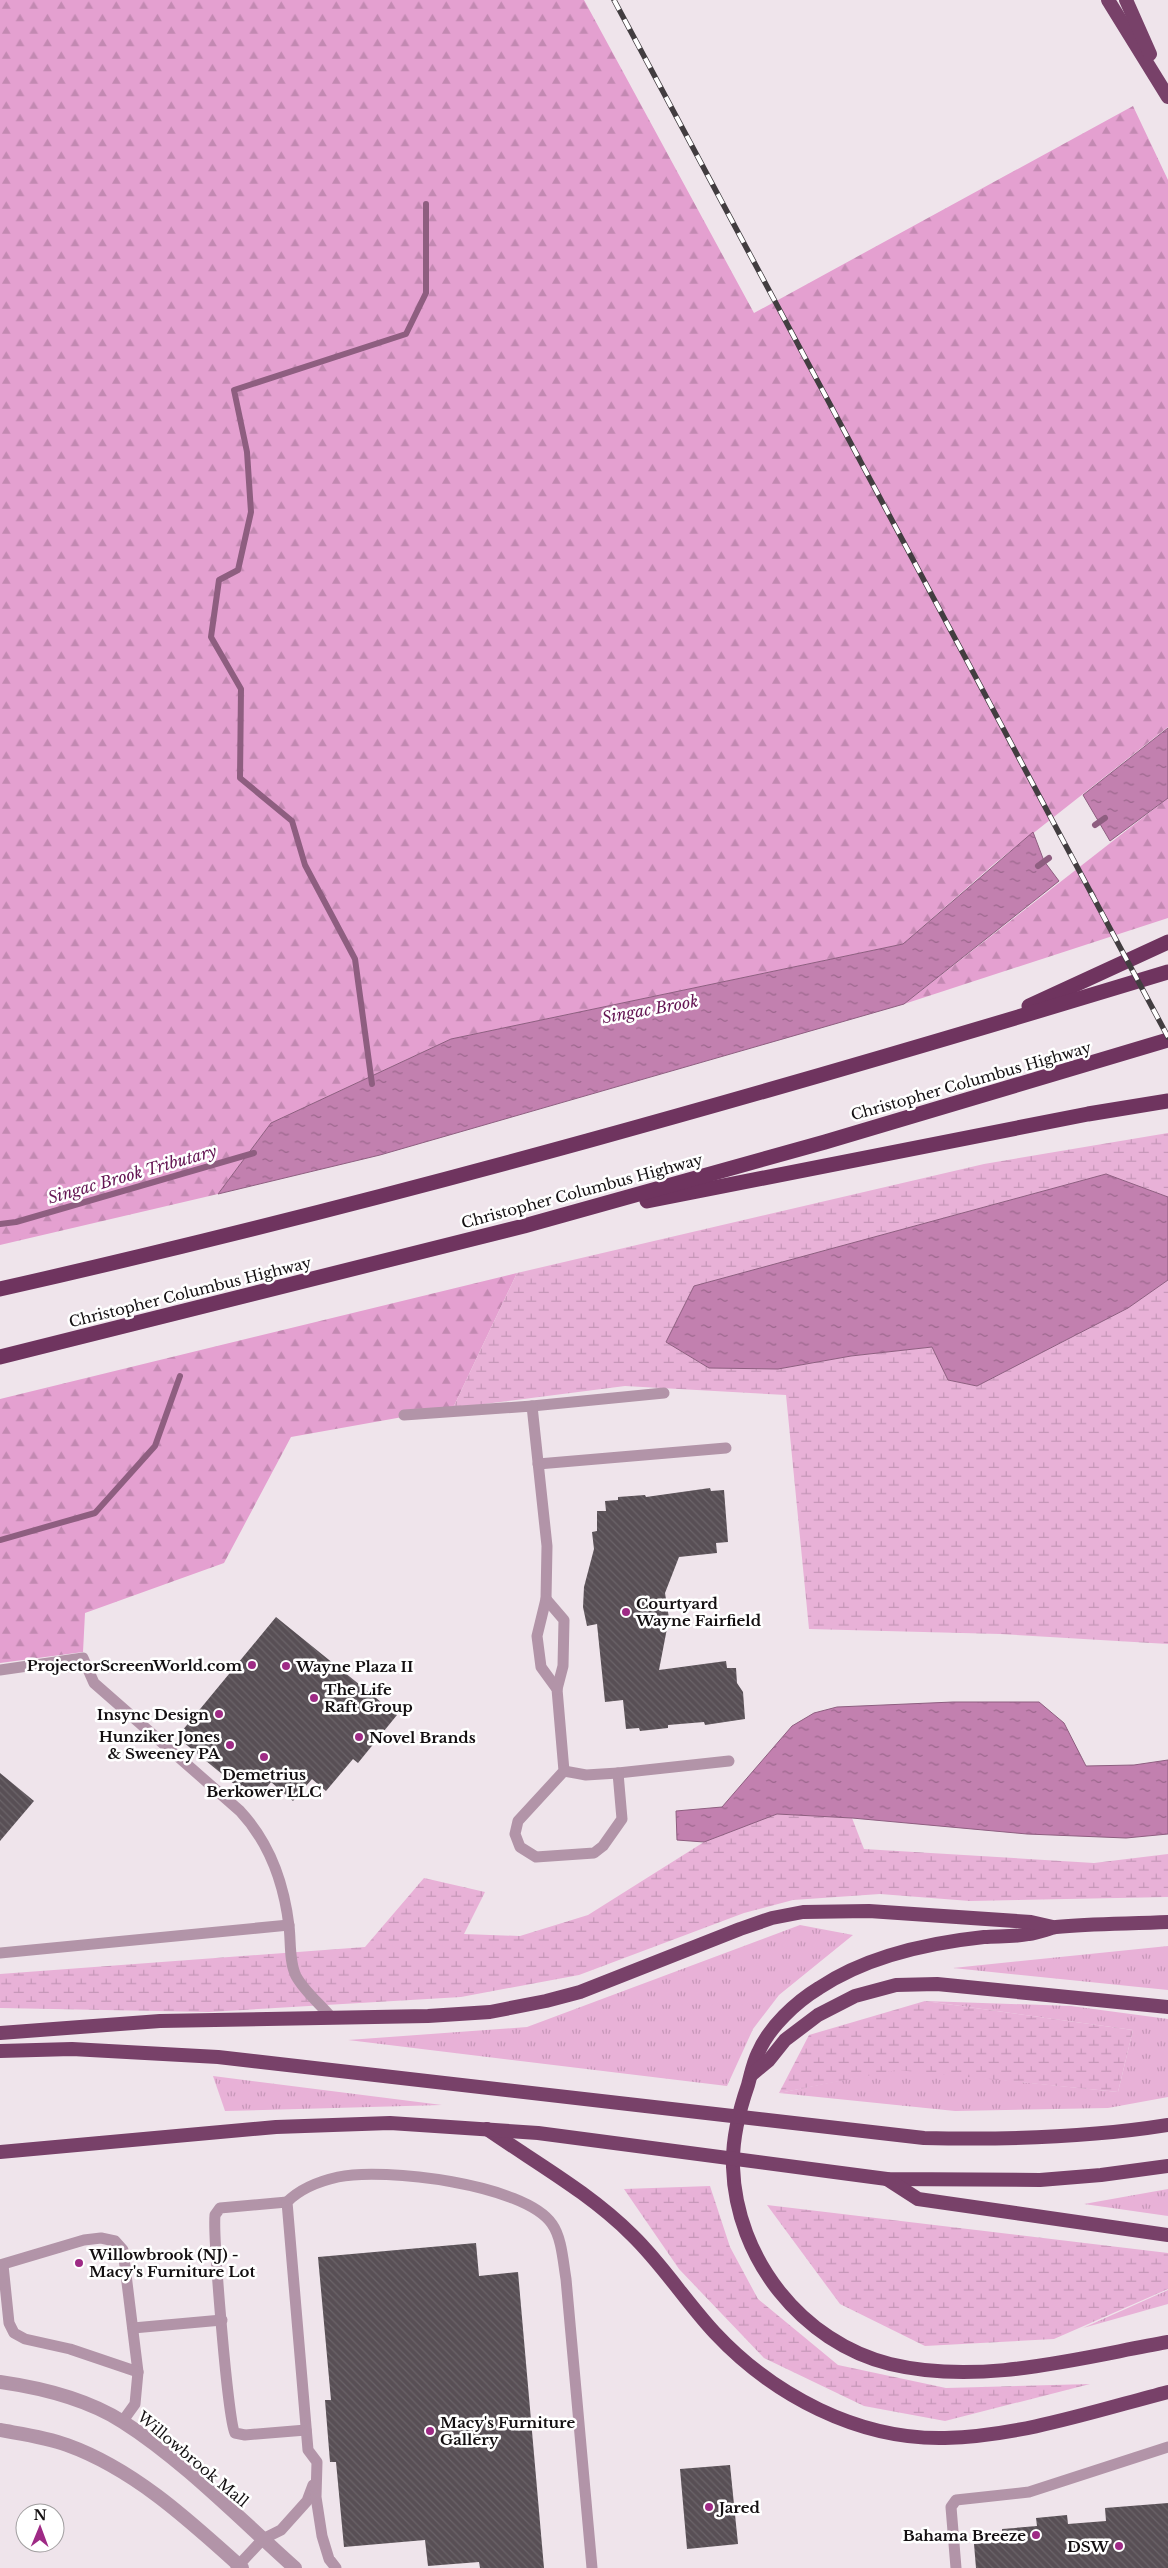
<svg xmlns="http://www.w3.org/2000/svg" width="1168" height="2568" font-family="'Libre Baskerville',serif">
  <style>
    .grass { fill: url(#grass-tufts) }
    .forest { fill: url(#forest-firs) }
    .wetland { fill: url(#wetland-marsh) }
    .water { fill: url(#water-ripples); stroke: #8e5e80 }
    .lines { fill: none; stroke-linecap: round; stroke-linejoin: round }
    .stream { stroke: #8e5e80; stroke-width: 6 }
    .building { fill: url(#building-back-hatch) }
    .service { stroke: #b294a8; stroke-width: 11 }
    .minor { stroke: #b294a8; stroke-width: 14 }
    .trunk { stroke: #784169; stroke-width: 14 }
    .motorway { stroke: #6f345f; stroke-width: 15 }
    .rail-casing { stroke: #423d40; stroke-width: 5.5 }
    .rail { stroke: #fff; stroke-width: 4; stroke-dasharray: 11; stroke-linecap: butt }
    .poi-dot { fill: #9e2a85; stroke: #fff; stroke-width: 2 }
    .labels { text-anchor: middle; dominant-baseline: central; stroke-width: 5; stroke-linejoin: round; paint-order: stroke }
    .street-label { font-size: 15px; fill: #130f11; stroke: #fff }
    .poi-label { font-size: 15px; font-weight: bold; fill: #130f11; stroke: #fff; text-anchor: start }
    .water-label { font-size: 16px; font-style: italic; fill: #641553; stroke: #fff }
  </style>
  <defs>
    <pattern id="grass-tufts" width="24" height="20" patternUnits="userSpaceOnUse" patternTransform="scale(1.25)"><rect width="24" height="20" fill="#e8b1d7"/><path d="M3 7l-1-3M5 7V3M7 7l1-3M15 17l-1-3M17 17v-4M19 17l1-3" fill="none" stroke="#c697b8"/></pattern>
    <pattern id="forest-firs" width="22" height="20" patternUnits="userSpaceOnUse" patternTransform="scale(1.25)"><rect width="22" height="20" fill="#e4a0d0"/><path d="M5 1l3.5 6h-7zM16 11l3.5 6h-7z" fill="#c389b2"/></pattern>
    <pattern id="wetland-marsh" width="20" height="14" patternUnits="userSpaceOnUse" patternTransform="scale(1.25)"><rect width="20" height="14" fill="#e8b1d7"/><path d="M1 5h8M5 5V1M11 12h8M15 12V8" fill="none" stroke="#c697b8"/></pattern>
    <pattern id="water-ripples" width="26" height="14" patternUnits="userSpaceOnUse" patternTransform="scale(1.25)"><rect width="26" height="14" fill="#c280af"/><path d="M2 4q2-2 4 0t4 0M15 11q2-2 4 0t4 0" fill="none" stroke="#9c678d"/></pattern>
    <pattern id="building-back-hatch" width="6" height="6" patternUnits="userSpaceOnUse" patternTransform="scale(1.25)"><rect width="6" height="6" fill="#584f55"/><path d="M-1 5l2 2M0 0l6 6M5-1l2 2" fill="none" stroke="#6b6469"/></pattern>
  </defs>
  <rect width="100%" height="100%" fill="#efe4eb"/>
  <g class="grass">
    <path d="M800,1925L853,1935L779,1995L753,2029L727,2086L348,2040L527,2027Z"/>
    <path d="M1168,1946V1990L953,1968Z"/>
    <path d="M925,2001L1071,2006L1168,2019V2097L1108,2108L955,2111L779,2093L897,2069L1118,2092L1133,2030Z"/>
    <path d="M213,2076L442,2105L225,2111Z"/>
    <path d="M1168,2189V2216L1084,2204Z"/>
    <path d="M1168,2290V2304L1083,2328Z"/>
  </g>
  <g class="forest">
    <path d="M0,0H584L754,313L1133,106L1168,180V727L994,864L903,944L451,1039L271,1123L218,1194L0,1245Z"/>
    <path d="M1168,798V918L904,1004Z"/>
    <path d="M517,1273L453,1408L291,1437L224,1563L85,1613L83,1652L0,1663V1399Z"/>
  </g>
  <g class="wetland">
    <path d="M1168,1133V1197L1106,1174L694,1286L666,1342L709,1368L778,1369L851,1356L932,1347L948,1380L977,1386L1128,1308L1168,1280V1644L1000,1634L809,1629L786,1395L625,1386L453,1408L517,1273L984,1164Z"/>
    <path d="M777,1814L852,1818L864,1849L1094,1863L1168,1854V1897L970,1901L880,1894L793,1900L744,1913L579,1975L461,1997L209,2012L0,2008V1974L365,1947L424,1878L485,1892L464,1934L520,1936L588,1915L704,1842Z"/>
    <path d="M925,2001L1133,2030L1118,2092L897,2070L779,2093L809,2035Z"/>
    <path d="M710,2186L730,2247L758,2299L838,2365L946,2388L1090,2384L945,2421L864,2406L764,2358L679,2269L624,2189Z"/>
    <path d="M767,2205L1168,2253V2289L1054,2339L925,2346L840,2304Z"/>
  </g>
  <g class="water">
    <path d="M1168,728V798L1110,841L1083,795Z"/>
    <path d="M1033,832L1044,861L1059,881L904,1004L380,1155L218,1194L271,1123L451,1039L903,944Z"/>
    <path d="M1106,1174L1168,1197V1280L1128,1308L977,1386L948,1380L932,1347L851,1356L778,1369L709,1368L666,1342L694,1286Z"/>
    <path d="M953,1702H1039L1064,1723L1086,1766L1134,1765L1168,1760V1834L1126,1838L1027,1834L852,1818L777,1814L704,1842L677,1840L676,1811L722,1807L792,1726L814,1713L837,1707Z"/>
  </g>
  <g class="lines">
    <g class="stream">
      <path d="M1095,825L1105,818"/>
      <path d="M1038,866L1049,858"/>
      <path d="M372,1084L355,959L305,865L292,821L240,778L241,689L211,637L219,580L238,570L251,512L247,452L234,390L406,334L426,293V204"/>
      <path d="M0,1224L16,1222L254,1153"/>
      <path d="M0,1540L95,1513L155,1446L180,1376"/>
    </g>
  </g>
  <g class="building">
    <path d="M710,1488L711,1491L724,1490L728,1542L716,1543L717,1553L679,1557L665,1593L669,1618L659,1670L726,1661L727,1668H736L737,1683L743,1692L745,1719L705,1725L704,1722L668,1725V1728L640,1731L639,1728L626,1729L623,1700L605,1702L597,1624L587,1626L583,1607L584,1587L594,1549L592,1532L597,1531V1511H606L605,1501L618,1500V1497L645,1495L646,1497Z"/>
    <path d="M276,1617L397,1715L358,1763L353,1759L326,1791L312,1779L293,1801L271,1782L258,1798L242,1785L239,1788L177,1737Z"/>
    <path d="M0,1773L34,1801L0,1841Z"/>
    <path d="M476,2243L479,2276L518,2272L544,2568H480L479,2562L428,2566L425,2540L344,2547L336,2462H330L325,2400H331L318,2257Z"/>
    <path d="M730,2465L738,2544L687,2549L680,2469Z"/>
    <path d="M1168,2503V2568H976L974,2544L1003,2541L1002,2529L1037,2526L1036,2518L1067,2515L1068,2524L1106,2521L1105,2508Z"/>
  </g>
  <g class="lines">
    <g class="service">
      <path d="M532,1406L664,1393"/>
      <path d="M404,1415L532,1406L547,1546L546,1599L537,1636L541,1667L557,1689L564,1771L518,1821L515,1834L520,1847L536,1857L594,1853L603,1846L622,1819L618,1773L729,1761"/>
      <path d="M538,1464L726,1448"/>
      <path d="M546,1599L564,1620L563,1666L557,1689"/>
      <path d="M0,1670L83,1658L94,1683L240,1811C269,1842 284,1884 289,1926C291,1942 289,1962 296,1976C304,1991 320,2004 331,2017"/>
      <path d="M564,1771L586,1775L618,1773"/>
      <path d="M0,1953L289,1925"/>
      <path d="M287,2202L220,2208L215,2215C213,2236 228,2424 235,2433L245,2435L306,2430"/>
      <path d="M0,2265L84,2240L101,2238L115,2241L123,2250L138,2372L135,2404L122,2422"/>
      <path d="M3,2265L9,2323L14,2333L25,2339L70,2349L138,2372"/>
      <path d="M133,2328L222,2320"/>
      <path d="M236,2568L263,2539L281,2530L307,2501L313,2485"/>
      <path d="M336,2568L329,2559L322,2536L316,2497L317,2462L308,2450L287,2202C300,2189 320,2181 338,2177C383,2167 525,2184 552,2224C562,2238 563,2262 566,2279L592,2568"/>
      <path d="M956,2568L951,2507L956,2500L1029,2492L1168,2447"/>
    </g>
    <g class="minor">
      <path d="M0,2382C42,2388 87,2399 123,2422C183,2460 242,2521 295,2568"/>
      <path d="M0,2430C22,2434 46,2437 67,2445C134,2469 190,2521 242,2568"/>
    </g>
    <g class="trunk">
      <path d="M1108,0L1168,97"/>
      <path d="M1126,0L1150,54"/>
      <path d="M1168,1922C1131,1924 1092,1923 1056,1927C1047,1929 1038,1933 1029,1934C1014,1937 999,1936 984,1937C927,1943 867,1956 819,1988C796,2002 769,2027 758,2053C753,2063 751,2074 748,2085C739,2111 732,2140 733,2167C736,2259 802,2342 890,2364C981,2386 1078,2358 1168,2342"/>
      <path d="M0,2033L160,2021L428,2016L490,2012L546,2001L580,1992L740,1929L772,1918L803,1912L869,1911L1031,1922L1053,1927"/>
      <path d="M0,2051L72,2049L218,2057L924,2138C1006,2140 1087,2138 1168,2125"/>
      <path d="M751,2075L769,2060L785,2040L818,2015L855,1996L896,1985L937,1984L1168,2007"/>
      <path d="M487,2129C536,2163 590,2193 632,2235C663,2265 686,2302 715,2333C773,2395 858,2440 945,2438C1021,2436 1095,2411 1168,2392"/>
      <path d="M0,2152L276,2127L390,2123L538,2133L887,2179L1040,2180L1101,2175L1168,2166"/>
      <path d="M887,2179L918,2199L1168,2235"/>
    </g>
    <g class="motorway">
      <path d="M1029,1006L1168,942"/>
      <path d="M647,1201L1088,1114L1168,1101"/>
      <path d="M0,1289C394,1200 782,1089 1168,972"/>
      <path d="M0,1357L524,1226L825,1142L1168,1040"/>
    </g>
    <defs>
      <path id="rail" d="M614,0L1168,1037"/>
    </defs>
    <use href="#rail" class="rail-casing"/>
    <use href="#rail" class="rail"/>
  </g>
  <g class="poi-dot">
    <circle cx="626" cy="1612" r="5"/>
    <circle cx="252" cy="1665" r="5"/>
    <circle cx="286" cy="1666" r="5"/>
    <circle cx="314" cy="1698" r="5"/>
    <circle cx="219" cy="1714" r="5"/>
    <circle cx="359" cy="1737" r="5"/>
    <circle cx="230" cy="1745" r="5"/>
    <circle cx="264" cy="1757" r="5"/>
    <circle cx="79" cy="2263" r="5"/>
    <circle cx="430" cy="2431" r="5"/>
    <circle cx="709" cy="2507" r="5"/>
    <circle cx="1036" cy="2535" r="5"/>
    <circle cx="1119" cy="2546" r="5"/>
  </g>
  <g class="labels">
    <g class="street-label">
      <text transform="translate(971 1081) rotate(-16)">Christopher Columbus Highway</text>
      <text transform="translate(582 1191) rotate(-15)">Christopher Columbus Highway</text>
      <text transform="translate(190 1292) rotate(-14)">Christopher Columbus Highway</text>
      <text transform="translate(193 2459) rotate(40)">Willowbrook Mall</text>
    </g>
    <g class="poi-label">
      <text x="636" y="1603">Courtyard<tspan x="636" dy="17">Wayne Fairfield</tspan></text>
      <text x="242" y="1665" text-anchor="end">ProjectorScreenWorld.com</text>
      <text x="296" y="1666">Wayne Plaza II</text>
      <text x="324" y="1689">The Life<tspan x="324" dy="17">Raft Group</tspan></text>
      <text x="209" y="1714" text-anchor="end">Insync Design</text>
      <text x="220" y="1736" text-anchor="end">Hunziker Jones<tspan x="220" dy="17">&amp; Sweeney PA</tspan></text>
      <text x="369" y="1737">Novel Brands</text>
      <text x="264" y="1774" text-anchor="middle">Demetrius<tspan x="264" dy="17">Berkower LLC</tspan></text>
      <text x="89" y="2254">Willowbrook (NJ) -<tspan x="89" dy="17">Macy's Furniture Lot</tspan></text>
      <text x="440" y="2422">Macy's Furniture<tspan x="440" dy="17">Gallery</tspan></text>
      <text x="719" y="2507">Jared</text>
      <text x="1026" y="2535" text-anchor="end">Bahama Breeze</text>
      <text x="1109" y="2546" text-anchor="end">DSW</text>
    </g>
    <g class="water-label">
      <text transform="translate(650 1009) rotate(-10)">Singac Brook</text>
      <text transform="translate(132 1174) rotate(-16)">Singac Brook Tributary</text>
    </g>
  </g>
  <g transform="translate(40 2528) rotate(1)"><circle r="24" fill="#ffffff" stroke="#a19fa0"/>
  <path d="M0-4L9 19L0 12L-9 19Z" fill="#9e2a85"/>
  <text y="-8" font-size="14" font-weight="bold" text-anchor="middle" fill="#130f11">N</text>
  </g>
</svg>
